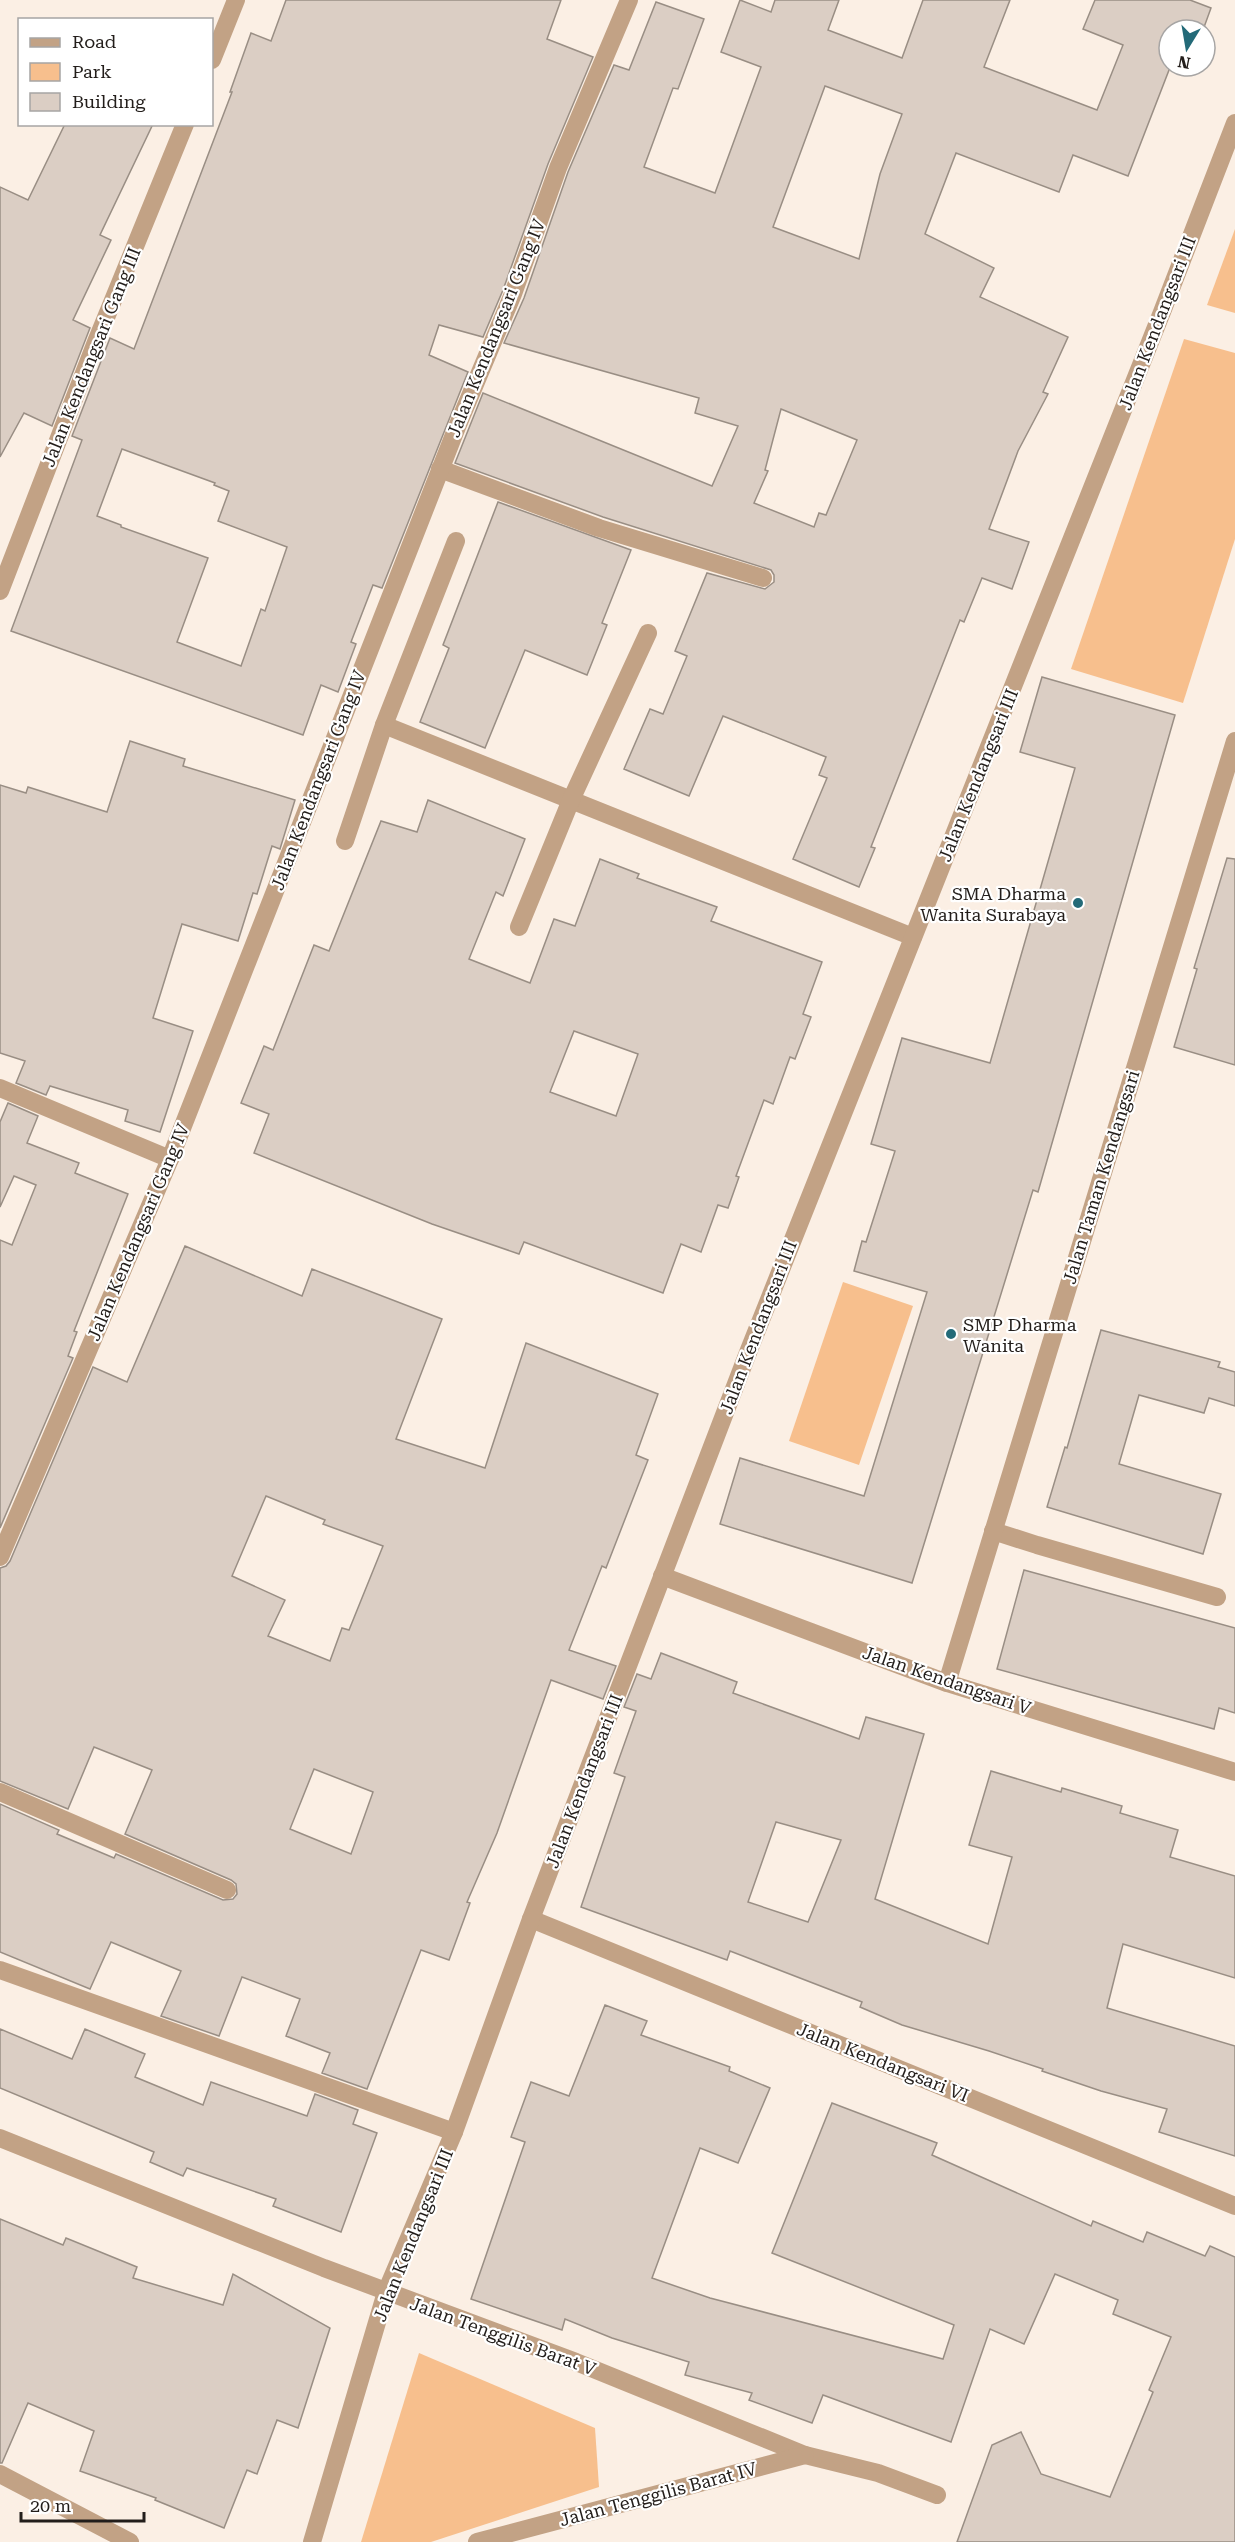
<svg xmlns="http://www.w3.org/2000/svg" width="1235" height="2542" font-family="'Roboto Serif',serif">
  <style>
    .green { fill: #f7bf8d }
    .building { fill: #dbcec4; stroke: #998e84; stroke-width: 1.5; fill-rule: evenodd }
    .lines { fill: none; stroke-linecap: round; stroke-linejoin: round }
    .street { stroke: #c2a285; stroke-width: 18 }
    .poi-dot { fill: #236a78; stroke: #fff; stroke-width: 2 }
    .labels { text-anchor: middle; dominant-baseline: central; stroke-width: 4.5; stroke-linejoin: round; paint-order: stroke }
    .street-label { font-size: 18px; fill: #231e1b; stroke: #fff }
    .poi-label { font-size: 18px; fill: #231e1b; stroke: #fff; text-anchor: end }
  </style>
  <rect width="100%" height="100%" fill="#fbefe4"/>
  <g class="green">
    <path d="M1235,229V313L1207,305Z"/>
    <path d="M1184,339L1235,353V539L1183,703L1071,669Z"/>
    <path d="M843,1282L913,1306L859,1465L789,1441Z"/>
    <path d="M419,2353L595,2428L599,2487L431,2542H361Z"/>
  </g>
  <g class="building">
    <path d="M286,0H561L547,39L593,57L548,164L503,290L483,337L439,325L429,355L468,372L382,588L373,585L351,642L356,644L338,692L321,685L303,735L11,631L82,440L72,436L110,338L134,349L232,92H230L251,33L271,41ZM122,449L215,483L214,485L229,491L218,521L287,547L265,611L261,609L241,666L177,642L208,558L121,527V525L97,516Z"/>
    <path d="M740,0L771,12L775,0H839L828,30L902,58L923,0H1010L984,67L1097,110L1123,45L1083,29L1095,0H1190L1211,8L1203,30H1169V70L1128,176L1073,155L1059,192L956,153L925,234L994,268L980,297L1068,337L1043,392L1048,394L1018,451L989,529L1029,542L1012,589L982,578L964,622L960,620L871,847L875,848L859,887L793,859L827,778L819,775L826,757L723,716L689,796L624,769L650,709L663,714L687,656L675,651L707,573L765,589L774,582V575L771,570L603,517L455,463L483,393L712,486L738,426L695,413L699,398L504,343L524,298L568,172L614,65L629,70L656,2L704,19L678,89L673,88L644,167L715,193L761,67L721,52ZM825,86L902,114L880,174L859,259L773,227ZM781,409L857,440L826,515L819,513L814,527L754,503L768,471L765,470Z"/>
    <path d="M65,124H153L100,235L111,240L73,320L90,328L52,426L24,413L0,457V187L28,200Z"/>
    <path d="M498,502L631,550L602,623L607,625L587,675L525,650L485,748L420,722L449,648L443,645Z"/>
    <path d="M1042,677L1175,715L1038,1192L1033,1190L912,1583L720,1524L740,1458L864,1496L927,1292L854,1271L862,1241L866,1242L895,1151L871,1144L902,1038L990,1063L1075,768L1020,752Z"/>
    <path d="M130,741L185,759L183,766L295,800L280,849L272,846L257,894L253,893L238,941L182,924L153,1018L193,1031L160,1132L125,1121L128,1110L50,1086L46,1095L16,1083L25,1061L0,1053V785L26,793L28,787L107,812Z"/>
    <path d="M428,800L525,839L503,896L496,892L469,959L530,983L554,919L575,926L600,859L639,874L637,878L717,907L711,921L822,962L803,1014L811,1017L795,1059L790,1057L773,1104L764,1100L736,1176L739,1177L728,1208L718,1205L701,1252L681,1244L663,1293L524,1242L519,1254L432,1224L254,1153L269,1114L241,1103L264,1046L273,1050L314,945L329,951L381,821L417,832ZM574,1031L638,1054L616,1116L550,1092Z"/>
    <path d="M1227,858L1235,859V1065L1174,1047L1197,969L1194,968Z"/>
    <path d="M8,1103L38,1116L27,1143L79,1163L75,1173L128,1194L74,1331L77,1332L68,1356L73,1358L0,1528V1240L12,1245L36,1185L14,1176L0,1207V1122Z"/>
    <path d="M185,1246L302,1296L312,1269L442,1319L396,1439L485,1468L526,1343L658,1394L636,1455L648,1460L606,1568L602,1566L569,1650L616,1666L603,1699L551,1680L497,1833L467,1902L470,1903L449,1960L421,1950L367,2089L322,2073L330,2053L286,2036L300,1999L242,1977L219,2036L161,2016L181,1971L111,1942L90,1989L0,1952V1804L59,1830L57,1834L114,1858L116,1854L223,1900L233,1899L237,1894L236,1884L231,1880L125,1834L152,1770L94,1747L68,1809L0,1781V1568L6,1566L10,1561L93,1367L127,1382ZM266,1496L325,1520L323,1524L383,1546L349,1630L342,1628L330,1661L268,1636L285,1600L232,1576ZM314,1769L373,1792L351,1854L290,1829Z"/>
    <path d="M1101,1330L1220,1362L1218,1367L1235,1372V1406L1209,1398L1204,1413L1139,1395L1119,1464L1221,1494L1203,1554L1047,1507L1065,1447L1067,1448Z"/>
    <path d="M1024,1570L1235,1628V1713L1219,1708L1214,1729L997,1669Z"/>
    <path d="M661,1653L737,1682L733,1693L859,1739L866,1717L924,1734L875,1899L988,1944L1012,1857L969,1845L991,1771L1061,1792L1062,1788L1122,1806L1120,1813L1178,1830L1170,1857L1235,1876V1978L1123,1944L1107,2008L1235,2046V2156L1159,2132L1167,2109L1101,2091L1042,2071L1043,2069L989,2051L902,2025L860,2007L862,2002L730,1951L727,1960L581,1907L625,1777L614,1773L636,1711L624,1707L637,1674L651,1679ZM776,1822L841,1840L808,1922L748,1902Z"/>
    <path d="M605,2005L647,2021L641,2035L730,2067L729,2071L770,2088L738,2163L700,2148L652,2278L710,2298L943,2359L954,2325L772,2253L832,2103L937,2143L932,2155L1091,2226L1093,2221L1143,2242L1147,2232L1205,2256L1210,2246L1235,2257V2542H957L992,2445L1021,2432L1041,2474L1110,2497L1153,2392L1149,2390L1171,2337L1113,2314L1118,2300L1055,2274L1024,2344L990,2329L951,2442L823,2395L812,2423L749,2400L752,2393L685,2375L689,2362L612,2338L565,2319L562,2330L471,2299L525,2142L511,2137L531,2082L569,2096Z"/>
    <path d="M0,2029L72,2059L85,2029L145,2054L135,2077L203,2105L211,2082L307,2116L315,2094L358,2110L353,2124L377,2133L341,2232L273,2206L276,2199L187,2168L183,2176L150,2162L154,2152L0,2088Z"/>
    <path d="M0,2219L63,2245L66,2238L137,2267L133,2278L223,2305L233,2274L330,2328L298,2428L277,2420L257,2474L247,2470L224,2528L155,2500L156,2498L80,2471L94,2431L28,2403L2,2463H0Z"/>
  </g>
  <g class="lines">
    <g class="street">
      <path d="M212,60L236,0"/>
      <path d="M440,469L599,528L763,578"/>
      <path d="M0,591L96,342L185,124"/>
      <path d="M384,725L913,937"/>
      <path d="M345,841L384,725L456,541"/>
      <path d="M519,927L571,800L648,633"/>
      <path d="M0,1088L170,1159"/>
      <path d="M993,1531L1037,1545L1217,1597"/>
      <path d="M0,1557L170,1159L457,427L513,294L558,168L629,0"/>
      <path d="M662,1576L947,1683L1235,1772"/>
      <path d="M947,1683L1235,741"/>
      <path d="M0,1792L227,1890"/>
      <path d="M531,1919L1235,2206"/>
      <path d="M0,1970L454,2132"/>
      <path d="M0,2138L324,2268L576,2362L805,2455L878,2473L937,2495"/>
      <path d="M0,2474L130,2542"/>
      <path d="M312,2542L386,2292L454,2132L531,1919L749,1350L1162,312L1235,123"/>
      <path d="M477,2542L805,2455"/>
    </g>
  </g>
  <g class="poi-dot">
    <circle cx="1078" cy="903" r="6"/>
    <circle cx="951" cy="1334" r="6"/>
  </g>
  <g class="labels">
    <g class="street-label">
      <text transform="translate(1157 323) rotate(-69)">Jalan Kendangsari III</text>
      <text transform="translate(496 328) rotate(-68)">Jalan Kendangsari Gang IV</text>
      <text transform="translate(91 357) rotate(-68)">Jalan Kendangsari Gang III</text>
      <text transform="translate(978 775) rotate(-68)">Jalan Kendangsari III</text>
      <text transform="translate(318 780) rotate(-69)">Jalan Kendangsari Gang IV</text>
      <text transform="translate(1101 1177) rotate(-73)">Jalan Taman Kendangsari</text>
      <text transform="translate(138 1232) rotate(-67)">Jalan Kendangsari Gang IV</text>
      <text transform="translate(758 1327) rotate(-69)">Jalan Kendangsari III</text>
      <text transform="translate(947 1680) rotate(19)">Jalan Kendangsari V</text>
      <text transform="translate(584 1781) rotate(-69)">Jalan Kendangsari III</text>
      <text transform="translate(883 2062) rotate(22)">Jalan Kendangsari VI</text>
      <text transform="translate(413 2235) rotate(-68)">Jalan Kendangsari III</text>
      <text transform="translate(503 2336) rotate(20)">Jalan Tenggilis Barat V</text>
      <text transform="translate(658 2494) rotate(-15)">Jalan Tenggilis Barat IV</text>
    </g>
    <g class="poi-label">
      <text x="1066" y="893">SMA Dharma<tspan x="1066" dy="21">Wanita Surabaya</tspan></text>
      <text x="963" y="1324" text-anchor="start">SMP Dharma<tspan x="963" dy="21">Wanita</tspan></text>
    </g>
  </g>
  <rect x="18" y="18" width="195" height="108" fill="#ffffff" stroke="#a7a5a4" stroke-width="1.5"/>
  <rect x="30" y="38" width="30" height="9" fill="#c2a285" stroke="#a7a5a4" stroke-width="1.5"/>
  <text x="72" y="48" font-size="18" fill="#231e1b">Road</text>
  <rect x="30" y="63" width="30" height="18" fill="#f7bf8d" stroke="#a7a5a4" stroke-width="1.5"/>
  <text x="72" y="78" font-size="18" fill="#231e1b">Park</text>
  <rect x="30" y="93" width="30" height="18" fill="#dbcec4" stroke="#a7a5a4" stroke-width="1.5"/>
  <text x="72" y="108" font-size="18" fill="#231e1b">Building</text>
  <g transform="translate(1187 48) rotate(191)"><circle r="28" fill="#ffffff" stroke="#a7a5a4" stroke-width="1.5"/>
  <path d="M0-4.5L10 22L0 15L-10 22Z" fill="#236a78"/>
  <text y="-9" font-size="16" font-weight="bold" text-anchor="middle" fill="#231e1b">N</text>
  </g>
  <path d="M21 2512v9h123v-9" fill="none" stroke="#231e1b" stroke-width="3"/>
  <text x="30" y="2512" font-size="18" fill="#231e1b" stroke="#ffffff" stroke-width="4.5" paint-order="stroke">20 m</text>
</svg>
